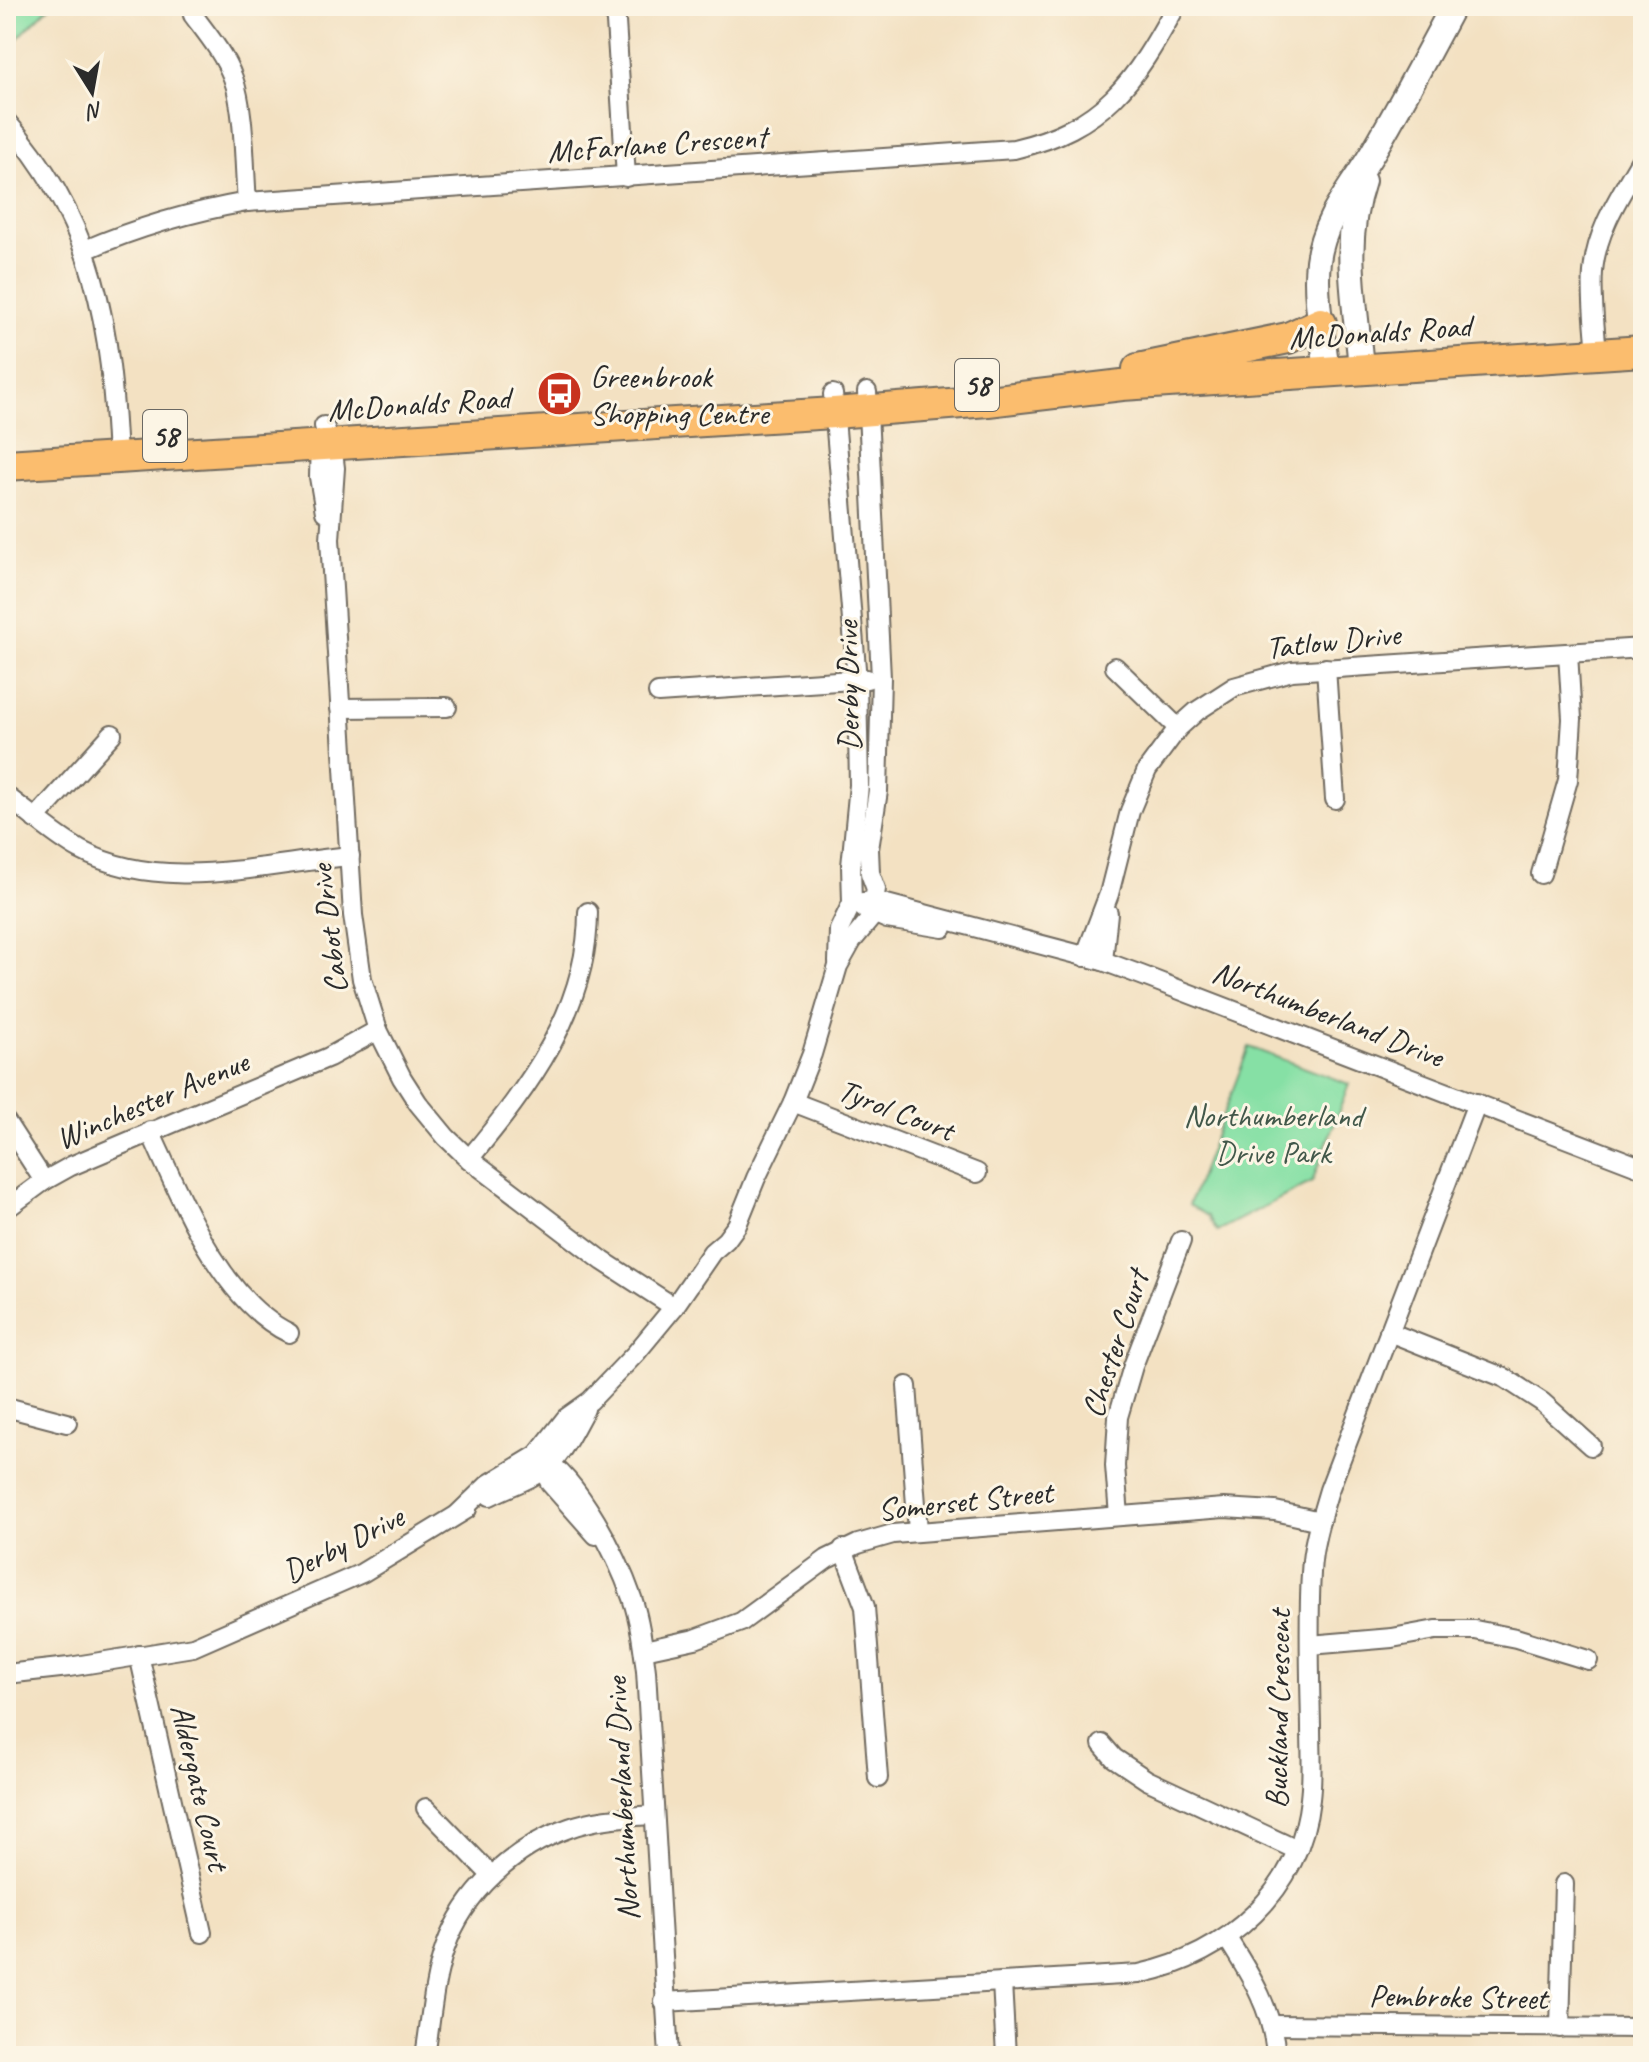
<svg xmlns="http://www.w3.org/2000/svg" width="1649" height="2062" font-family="Caveat,sans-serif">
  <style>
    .green { fill: #86e0a5; stroke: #588668; stroke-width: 2 }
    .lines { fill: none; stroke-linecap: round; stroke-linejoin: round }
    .minor-casing { stroke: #716b60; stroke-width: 22 }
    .tertiary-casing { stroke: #716b60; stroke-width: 28 }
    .primary-casing { stroke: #716b60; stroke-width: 34 }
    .minor { stroke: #fff; stroke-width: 18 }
    .tertiary { stroke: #fff; stroke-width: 24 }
    .primary { stroke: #fbbd6e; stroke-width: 30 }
    .labels { text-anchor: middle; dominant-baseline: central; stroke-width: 6; stroke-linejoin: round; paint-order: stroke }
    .shield { fill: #fcf5e5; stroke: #6a6863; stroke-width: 2 }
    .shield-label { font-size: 30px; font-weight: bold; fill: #2b2b2b }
    .street-label { font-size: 32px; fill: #2b2b2b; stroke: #fcf5e5 }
    .poi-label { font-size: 32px; fill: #2b2b2b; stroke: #fcf5e5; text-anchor: start }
    .park-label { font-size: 32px; fill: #42584a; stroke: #fcf5e5 }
  </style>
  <rect width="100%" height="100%" fill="#fcf5e5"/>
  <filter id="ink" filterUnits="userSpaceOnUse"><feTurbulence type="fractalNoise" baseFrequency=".0125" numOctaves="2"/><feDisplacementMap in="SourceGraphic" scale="16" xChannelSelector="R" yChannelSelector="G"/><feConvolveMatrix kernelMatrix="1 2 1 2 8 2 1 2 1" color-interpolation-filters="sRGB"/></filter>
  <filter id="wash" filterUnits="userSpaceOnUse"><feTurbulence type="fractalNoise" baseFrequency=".006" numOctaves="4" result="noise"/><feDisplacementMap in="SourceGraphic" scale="32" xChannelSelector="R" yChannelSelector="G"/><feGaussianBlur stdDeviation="1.8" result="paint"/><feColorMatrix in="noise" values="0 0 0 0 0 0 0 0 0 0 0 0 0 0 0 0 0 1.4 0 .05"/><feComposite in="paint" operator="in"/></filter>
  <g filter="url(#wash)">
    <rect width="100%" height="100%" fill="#f3e1c2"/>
    <g class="green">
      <path d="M6,6H50L6,50Z"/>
      <path d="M1249,1047L1349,1084L1312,1182L1217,1231L1208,1216L1189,1205Z"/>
    </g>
  </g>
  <g filter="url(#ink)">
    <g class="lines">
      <defs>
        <g id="minor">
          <path d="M615,6L626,177"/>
          <path d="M193,15C208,35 224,54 233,78C245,110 244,167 247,202"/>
          <path d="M6,121C96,222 111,328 117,458"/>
          <path d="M85,250C138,227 190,212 247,202L1014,149C1104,128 1134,83 1176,6"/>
          <path d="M1597,354C1595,327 1591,299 1593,272C1596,231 1620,196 1640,161"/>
          <path d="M833,394L857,680L859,785L851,866L852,903L839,930L838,962"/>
          <path d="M324,426L332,445L335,468L330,539L353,915L362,979L378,1030L402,1078L418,1103L446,1137L469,1159L603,1261L674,1307"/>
          <path d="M320,439L319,477L325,512"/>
          <path d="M1115,667L1178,728"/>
          <path d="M1326,668L1335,799"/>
          <path d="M658,693L867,679"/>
          <path d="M340,708L447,707"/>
          <path d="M6,796C31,814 53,835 80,850C162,894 263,864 350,856"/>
          <path d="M35,819L112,734"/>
          <path d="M1541,874L1568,780L1572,719L1568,653"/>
          <path d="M852,903L875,901L1103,961L1141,975L1643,1168"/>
          <path d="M864,909L887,919L943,928"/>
          <path d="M1085,957L1109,894L1130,811L1147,770L1178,728L1197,711L1234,687L1292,671L1643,648"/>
          <path d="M1103,961L1108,913"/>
          <path d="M793,1102L977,1173"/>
          <path d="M6,1122L44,1181"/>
          <path d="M150,1131C181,1198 220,1300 289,1333"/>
          <path d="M469,1159C529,1087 588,1009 588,912"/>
          <path d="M6,1209L44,1181L71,1166L329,1057L378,1030"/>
          <path d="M1389,1332L1505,1378L1542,1402L1591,1446"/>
          <path d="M907,1386L918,1531"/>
          <path d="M6,1407L67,1423"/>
          <path d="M542,1458C579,1479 618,1558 632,1598C640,1621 643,1647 646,1671L669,2056"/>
          <path d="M540,1461L550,1483L596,1535"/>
          <path d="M490,1496C506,1487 528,1481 541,1471C562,1457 573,1430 585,1409"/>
          <path d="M458,1514L489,1484L537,1455L566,1418L590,1401L636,1353L674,1307L712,1252L726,1240L737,1225L756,1178L793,1102L812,1054L838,966L852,941L871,918L876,889L870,873L869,849L878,791L881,678L867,392"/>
          <path d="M1119,1516L1115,1466L1118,1417L1133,1366L1181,1241"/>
          <path d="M843,1549L865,1607L878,1778"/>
          <path d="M1310,1645L1392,1638L1436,1630H1475L1516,1638L1588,1660"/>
          <path d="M644,1650L695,1639L741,1622L827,1559L858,1544L893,1534L1224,1508L1275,1511L1320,1521"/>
          <path d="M139,1655L202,1933"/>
          <path d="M6,1674L69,1667L193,1647L362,1573L467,1509"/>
          <path d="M1102,1744L1114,1758L1147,1780L1297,1850"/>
          <path d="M426,1808L492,1876"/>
          <path d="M1227,1938C1251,1976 1273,2010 1276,2056"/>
          <path d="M1002,1982L1006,2056"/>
          <path d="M664,2002L1139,1974C1228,1955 1300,1891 1310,1799C1313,1775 1311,1750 1311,1726C1310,1675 1308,1624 1311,1573C1312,1545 1321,1517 1329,1490L1477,1103"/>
          <path d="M1271,2025L1643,2028"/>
          <path d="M1560,2028L1564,1884"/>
          <path d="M425,2056C431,2020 433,1982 445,1948C464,1893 514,1847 569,1828C596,1818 625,1817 653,1815"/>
        </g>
        <g id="tertiary">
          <path d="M1361,369C1356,302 1341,247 1363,181"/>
          <path d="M1327,371C1323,336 1314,297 1318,261C1324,217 1352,188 1373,152C1401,104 1427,55 1453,6"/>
        </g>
        <g id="primary">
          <path d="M1138,369L1288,338L1321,323"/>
          <path d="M6,465L834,413L988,401L1122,385L1643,351"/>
        </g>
      </defs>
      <use href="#minor" class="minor-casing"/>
      <use href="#tertiary" class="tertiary-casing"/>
      <use href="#primary" class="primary-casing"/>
      <use href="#minor" class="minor"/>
      <use href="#tertiary" class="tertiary"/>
      <use href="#primary" class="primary"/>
    </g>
  </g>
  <defs>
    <symbol id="bus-disc" viewBox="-11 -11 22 22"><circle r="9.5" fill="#c8321e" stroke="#fcf5e5"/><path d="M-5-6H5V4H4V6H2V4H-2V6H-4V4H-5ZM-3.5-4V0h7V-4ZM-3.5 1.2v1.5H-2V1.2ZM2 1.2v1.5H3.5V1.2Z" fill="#fff"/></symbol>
  </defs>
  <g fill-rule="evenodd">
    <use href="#bus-disc" x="534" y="368" width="51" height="51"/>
  </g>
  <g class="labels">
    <g class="shield">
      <rect x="955" y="359" width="44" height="52" rx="6"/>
      <rect x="143" y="410" width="44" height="52" rx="6"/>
    </g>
    <g class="shield-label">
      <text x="977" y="385">58</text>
      <text x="165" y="436">58</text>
    </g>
    <g class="street-label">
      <text transform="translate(657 144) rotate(-4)">McFarlane Crescent</text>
      <text transform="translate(1380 332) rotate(-4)">McDonalds Road</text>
      <text transform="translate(419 404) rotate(-4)">McDonalds Road</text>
      <text transform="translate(1333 641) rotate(-6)">Tatlow Drive</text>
      <text transform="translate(848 686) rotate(-91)">Derby Drive</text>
      <text transform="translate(329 929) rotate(-97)">Cabot Drive</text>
      <text transform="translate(1328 1014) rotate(21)">Northumberland Drive</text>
      <text transform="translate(152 1100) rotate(-23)">Winchester Avenue</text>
      <text transform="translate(896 1110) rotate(21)">Tyrol Court</text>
      <text transform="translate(1115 1344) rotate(-72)">Chester Court</text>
      <text transform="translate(965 1501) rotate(-6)">Somerset Street</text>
      <text transform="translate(343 1544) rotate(-27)">Derby Drive</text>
      <text transform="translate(1278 1709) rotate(-89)">Buckland Crescent</text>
      <text transform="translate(200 1787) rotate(77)">Aldergate Court</text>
      <text transform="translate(622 1799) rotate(-93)">Northumberland Drive</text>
      <text transform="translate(1458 1997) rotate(1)">Pembroke Street</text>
    </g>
    <g class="poi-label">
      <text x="590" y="376">Greenbrook<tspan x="590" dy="37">Shopping Centre</tspan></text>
    </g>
    <g class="park-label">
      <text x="1273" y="1115">Northumberland<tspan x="1273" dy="37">Drive Park</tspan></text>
    </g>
  </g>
  <rect width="1649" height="2062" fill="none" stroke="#fcf5e5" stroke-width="32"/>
  <g transform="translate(92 92) rotate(169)" stroke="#fcf5e5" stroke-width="6" paint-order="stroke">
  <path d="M0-6L14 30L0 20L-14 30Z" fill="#2b2b2b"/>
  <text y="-12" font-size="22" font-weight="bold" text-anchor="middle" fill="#2b2b2b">N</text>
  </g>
</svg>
